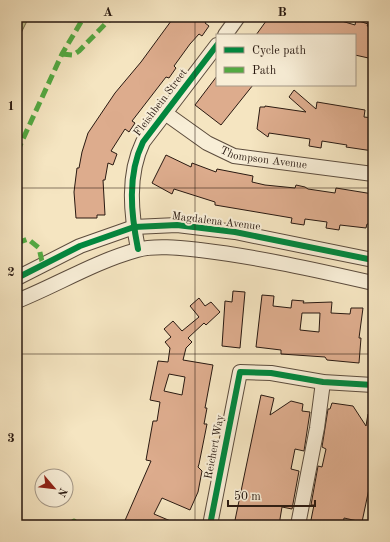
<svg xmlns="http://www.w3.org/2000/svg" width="390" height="542" font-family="'Old Standard TT',serif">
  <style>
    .green { fill: #c2c28e; stroke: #766e50 }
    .building { fill: #ddac8d; stroke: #291911; fill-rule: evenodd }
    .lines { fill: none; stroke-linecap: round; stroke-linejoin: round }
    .minor-casing { stroke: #5c4c3d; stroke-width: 16 }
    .minor { stroke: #f8eed7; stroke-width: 14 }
    .quiet { stroke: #53a942; stroke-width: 5; stroke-dasharray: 10 5; stroke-linecap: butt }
    .cycleway-casing { stroke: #f8eed7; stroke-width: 8 }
    .cycleway { stroke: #00873e; stroke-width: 6 }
    .grid { fill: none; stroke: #291911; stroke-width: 1; stroke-opacity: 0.55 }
    .labels { text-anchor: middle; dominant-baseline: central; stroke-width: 4; stroke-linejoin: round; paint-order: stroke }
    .street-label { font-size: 11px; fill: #291911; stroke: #f8eed7 }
    .neatline { fill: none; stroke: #291911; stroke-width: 1.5 }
    .grid-label { font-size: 13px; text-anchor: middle; font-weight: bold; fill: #291911 }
  </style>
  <rect width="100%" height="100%" fill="#f5e5c1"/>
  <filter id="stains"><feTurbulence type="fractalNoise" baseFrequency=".005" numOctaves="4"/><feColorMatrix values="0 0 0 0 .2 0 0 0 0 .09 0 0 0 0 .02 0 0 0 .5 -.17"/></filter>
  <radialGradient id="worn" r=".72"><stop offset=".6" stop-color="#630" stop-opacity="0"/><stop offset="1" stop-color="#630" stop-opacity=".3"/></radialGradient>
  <path class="green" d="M17,17H29L17,41Z"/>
  <g class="building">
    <path d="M174,17H209L205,23L209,26L202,36L199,34L190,44L174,66L176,68L169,78L166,77L132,121L135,123L129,132L125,129L111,151L117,154L113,165L108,163L105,180H103L105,215H97V218H76L74,192L77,168H79L82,152L88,133L115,93L141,62Z"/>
    <path d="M269,17H328L355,25L356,20L368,24L367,26L373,27V59L355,55V35H256Z"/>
    <path d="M217,76V85H253L221,125L195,105Z"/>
    <path d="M294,90L316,109L317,102L365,110L364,117L373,118V151L346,147L347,145L322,141L321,148L309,146L310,139L269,133L268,137L257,129L260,107H265V106L306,112L289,97Z"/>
    <path d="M166,155L191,167L192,163L216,172L217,169L253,176L252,182L265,185L295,188L296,185L305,187L308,189L335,193L336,188L373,194V224H367L366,228L340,225L339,230L326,228L327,222L305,219L304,225L291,223L292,218L215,205V202L174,189L172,194L152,183Z"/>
    <path d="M233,291L245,292L240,348L222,346L225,301L232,302Z"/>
    <path d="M262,295L274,296L273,306L291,308L292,300L304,301L303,303L332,302L331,313L350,314L351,308H363L359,338H361L359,363L327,360L325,357L281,354V350L256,347ZM302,313H320L319,332L300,330Z"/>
    <path d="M199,298L205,306L211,302L220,312L206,325L204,323L188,338L192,342L186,348L183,360L213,365L205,408H207L204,424H207L199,464L198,467L202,471L198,492L190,510L162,498L154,514L180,525H123L151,461L146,460L153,421H157L160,402L150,400L158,361L168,362L170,348L165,342L171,337L164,329L173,321L182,331L199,317L190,306ZM169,374L185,377L182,395L164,391Z"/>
    <path d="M261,395L274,398L270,415L291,401L303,404L302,411L310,412L304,451L295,449L291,469L299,471L292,509L282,507L279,525H234Z"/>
    <path d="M332,403L353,406L366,426L368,414H373V461L370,484L362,522L344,518L343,525H310L314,505H311L318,466L322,467L326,449L322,447L328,409H330Z"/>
  </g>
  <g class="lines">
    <defs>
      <g id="minor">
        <path d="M225,35L238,17"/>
        <path id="s1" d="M165,113L207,143L234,156L373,174"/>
        <path d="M138,249C131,214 127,175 143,142L217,45"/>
        <path d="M17,278L80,246L134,227L177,225L235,232L373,260"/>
        <path d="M17,301C57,285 94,262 137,250C155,245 181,248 200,250C258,257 316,270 373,283"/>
        <path d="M210,525L240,372L271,373L323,382L373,385"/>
        <path d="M298,525L317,428L323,382"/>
      </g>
    </defs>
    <use href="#minor" class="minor-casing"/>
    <use href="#minor" class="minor"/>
    <g class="quiet">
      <path d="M62,54L73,55L79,51L112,17"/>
      <path d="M17,152L62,54L84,17"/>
      <path d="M17,243L28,239L39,248L43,266"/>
      <path d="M69,525L74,521L79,525"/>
    </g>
    <defs>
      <g id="cycleway">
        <path d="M138,249C131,214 127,175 143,142L217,45"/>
        <path d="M17,278L80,246L134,227L177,225L235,232L373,260"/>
        <path d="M210,525L240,372L271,373L323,382L373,385"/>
      </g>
    </defs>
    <use href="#cycleway" class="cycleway-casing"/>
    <use href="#cycleway" class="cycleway"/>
  </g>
  <path class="grid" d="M195,17V525M17,188H373M17,354H373"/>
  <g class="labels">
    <g class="street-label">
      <text transform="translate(161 103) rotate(-53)">Fleishbein Street</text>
      <text stroke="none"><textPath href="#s1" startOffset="111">Thompson Avenue</textPath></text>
      <text transform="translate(216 222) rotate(7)">Magdalena Avenue</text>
      <text transform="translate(215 447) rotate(-79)">Reichert Way</text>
    </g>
  </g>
  <rect width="390" height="542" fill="none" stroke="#f5e5c1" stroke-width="44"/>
  <rect x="216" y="34" width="140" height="52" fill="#f8eed7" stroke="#a59988"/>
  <rect x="224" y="47" width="20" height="6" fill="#00873e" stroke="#a59988"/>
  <text x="252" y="54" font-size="12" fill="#291911">Cycle path</text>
  <rect x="224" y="67" width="20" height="6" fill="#53a942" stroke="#a59988"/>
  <text x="252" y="74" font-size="12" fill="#291911">Path</text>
  <g transform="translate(54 488) rotate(118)"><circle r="19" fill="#f8eed7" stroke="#a59988"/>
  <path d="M0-3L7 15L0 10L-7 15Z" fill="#8f2418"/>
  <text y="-6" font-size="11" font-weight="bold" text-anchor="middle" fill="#291911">N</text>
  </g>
  <path d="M228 500v6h87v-6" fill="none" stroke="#291911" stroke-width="2"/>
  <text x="234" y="500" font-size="12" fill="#291911" stroke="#f8eed7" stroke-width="3" paint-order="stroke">50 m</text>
  <rect x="22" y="22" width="346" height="498" class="neatline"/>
  <g class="grid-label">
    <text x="108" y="16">A</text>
    <text x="282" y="16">B</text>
    <text x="11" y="110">1</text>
    <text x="11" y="276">2</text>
    <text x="11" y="442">3</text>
  </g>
  <rect width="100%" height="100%" filter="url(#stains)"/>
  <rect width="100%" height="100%" fill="url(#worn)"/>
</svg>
